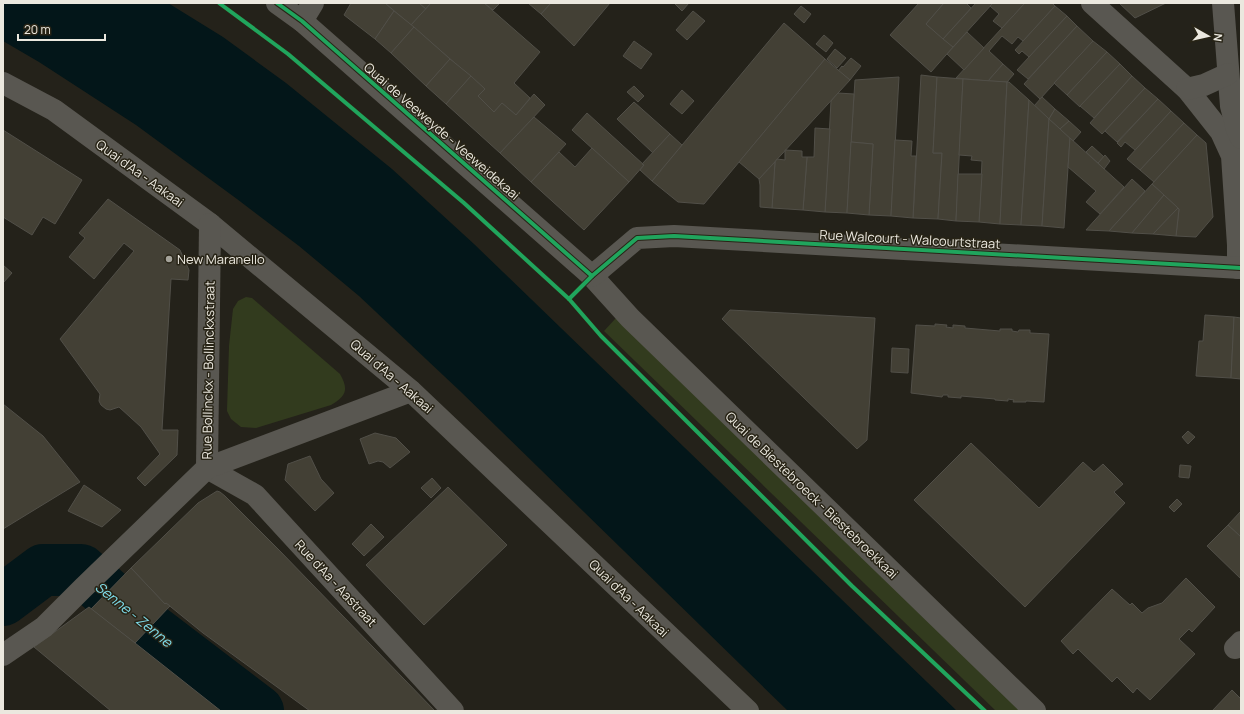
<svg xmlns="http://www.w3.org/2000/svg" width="1244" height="714" font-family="Manrope,sans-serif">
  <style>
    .green { fill: #323b1e }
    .water { fill: #031619 }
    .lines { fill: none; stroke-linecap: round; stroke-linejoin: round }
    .river { stroke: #031619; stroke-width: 52 }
    .building { fill: #434035; stroke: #514f48 }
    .minor { stroke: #595751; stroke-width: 22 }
    .cycleway-casing { stroke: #282416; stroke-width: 6 }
    .cycleway { stroke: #20a55d; stroke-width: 4 }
    .poi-dot { fill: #a5a39a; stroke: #282416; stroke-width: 1.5 }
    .labels { text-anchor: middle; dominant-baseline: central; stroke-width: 3; stroke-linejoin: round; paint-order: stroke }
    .street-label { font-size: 13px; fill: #ebe8df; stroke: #282416 }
    .poi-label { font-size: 13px; fill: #ebe8df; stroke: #282416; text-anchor: start }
    .water-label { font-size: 14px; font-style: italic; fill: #7dd9e7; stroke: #282416 }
  </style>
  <rect width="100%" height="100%" fill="#24221a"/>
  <g class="green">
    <path d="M246,297L252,298L340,374C349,390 346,396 331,405L256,428L241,427L231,419L227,411L229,346L233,309L238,301Z"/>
    <path d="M616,318L1023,711H996L604,331Z"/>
  </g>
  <path class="water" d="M3,3H168L223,37L286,83L392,169L474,244L957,711H788L461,392L359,296L299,246L237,199L136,125L39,62L3,41Z"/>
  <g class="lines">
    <path class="river" d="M3,600L43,570H81L132,615L258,711"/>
  </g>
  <g class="building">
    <path d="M351,3H385L394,11L375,39L344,15Z"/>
    <path d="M385,3H419L426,9L411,25Z"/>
    <path d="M419,3H431L426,9Z"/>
    <path d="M431,3H484L540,52L514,83L530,98L516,115L502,103L494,112L478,96L485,89L411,25Z"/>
    <path d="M484,3H500L493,10Z"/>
    <path d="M528,3H551L541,14Z"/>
    <path d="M551,3H610L574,46L541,14Z"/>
    <path d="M674,3H689L682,11Z"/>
    <path d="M919,3H944L926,24L953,47L931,72L890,35Z"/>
    <path d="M944,3H966L971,8L943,39L926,24Z"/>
    <path d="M976,3H993L953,47L943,39Z"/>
    <path d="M993,3H1025L1002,28L993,21L999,14L990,6Z"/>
    <path d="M1025,3H1052L1055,6L1023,41L1018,37L1012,44L1002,36L989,51L1003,64L988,81L956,78Z"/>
    <path d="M1119,3H1166L1135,18Z"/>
    <path d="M801,6L811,14L804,23L794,14Z"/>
    <path d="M1055,6L1067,16L1029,57L1022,51L1019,54L1015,50Z"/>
    <path d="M394,11L414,27L391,53L375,39Z"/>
    <path d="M693,11L705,21L687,40L676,30Z"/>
    <path d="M1067,16L1077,26L1028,79L1017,70Z"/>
    <path d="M784,23L825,59L704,204L678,202L652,181Z"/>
    <path d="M1077,26L1093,41L1040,99L1024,84Z"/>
    <path d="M414,27L450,59L426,86L391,53Z"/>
    <path d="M967,32L984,48L964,70L947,54Z"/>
    <path d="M824,35L833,43L826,52L816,44Z"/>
    <path d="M634,41L652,54L641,69L623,56Z"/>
    <path d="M1093,41L1107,52L1067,95L1054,83Z"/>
    <path d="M835,49L846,58L837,68L827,59Z"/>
    <path d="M1107,52L1120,64L1080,107L1067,95Z"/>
    <path d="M851,58L861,66L850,80L838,71L842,66L843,67Z"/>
    <path d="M450,59L471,76L446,104L426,86Z"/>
    <path d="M825,59L850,80L759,179L739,162Z"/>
    <path d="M1003,64L1014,74L1007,82L988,81Z"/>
    <path d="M1120,64L1132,76L1094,118L1080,106Z"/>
    <path d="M921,75L937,77L933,153H942L938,219L913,218Z"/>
    <path d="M471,76L485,89L478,96L494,112L502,103L516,115L534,94L545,105L500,153L446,104Z"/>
    <path d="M1132,76L1145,88L1102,134L1090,123Z"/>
    <path d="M899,77L891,216L869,215L873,144L851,142L855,80Z"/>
    <path d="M937,77L963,79L956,221L938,219L942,153H933Z"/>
    <path d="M963,79L1007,82L1000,224L979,222L982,161L971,160L972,156L959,155Z"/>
    <path d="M1007,82H1009L1029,100L1021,225L1000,224Z"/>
    <path d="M634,86L644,96L638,102L627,92Z"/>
    <path d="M1145,88L1158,99L1117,142L1105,131Z"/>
    <path d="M682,90L694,101L682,114L670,104Z"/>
    <path d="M838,93L854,94L847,213L825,212L831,101Z"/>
    <path d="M1042,97L1055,109L1049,119L1034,106Z"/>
    <path d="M1158,99L1171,111L1135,150L1125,142L1121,147L1117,143Z"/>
    <path d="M1029,100L1049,119L1042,226L1021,225Z"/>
    <path d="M634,102L670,134L653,153L617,119Z"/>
    <path d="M1055,109L1069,121L1060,129L1049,119Z"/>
    <path d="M1171,111L1184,123L1140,170L1127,159Z"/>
    <path d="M587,113L644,165L629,182L572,130Z"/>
    <path d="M534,117L566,144L531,182L500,153Z"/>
    <path d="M1049,119L1070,138L1064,228L1042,226Z"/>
    <path d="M1069,121L1081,132L1073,141L1060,129Z"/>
    <path d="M1184,123L1197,135L1154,182L1140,170Z"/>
    <path d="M815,128L830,129L825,212L803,210L807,157H814Z"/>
    <path d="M3,130L82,180L55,224L43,217L32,235L3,217Z"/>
    <path d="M670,134L682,145L652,181L640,170L644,165L642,164Z"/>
    <path d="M1197,135L1206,143L1213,217L1196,237L1176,236L1179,209L1152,184Z"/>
    <path d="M1070,138L1124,187L1100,214L1086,202L1096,191L1068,167Z"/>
    <path d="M895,140L912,141L911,156H916L913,218L891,216Z"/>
    <path d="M851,142L873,144L869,215L847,213Z"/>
    <path d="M1092,146L1104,157L1098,163L1086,152Z"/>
    <path d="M592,148L629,182L584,230L531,182L559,152L575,167Z"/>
    <path d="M785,150L802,151V157H807L803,210L772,208L775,162L777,159L785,160Z"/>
    <path d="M1105,155L1110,161L1104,169L1098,163Z"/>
    <path d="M775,162L772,208L760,207V185L759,179Z"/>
    <path d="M958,174H982L979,222L956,221Z"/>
    <path d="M1132,179L1145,191L1109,231L1086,230Z"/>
    <path d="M1152,184L1164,195L1132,233L1109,231Z"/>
    <path d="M1164,195L1178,208L1153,234L1132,233Z"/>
    <path d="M108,199L180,250L189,270L188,280L171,279L162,430H178L177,455L145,486L137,478L160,454L141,427L119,407L110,410L106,409L101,405L99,401L100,394L60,339L134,251L124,243L94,279L69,257L85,238L79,233Z"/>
    <path d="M1178,208L1179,209L1176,236L1153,234Z"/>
    <path d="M3,265L12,273L3,283Z"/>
    <path d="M730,310L875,318L867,440L857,449L722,319Z"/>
    <path d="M1205,315L1234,317L1231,378L1196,376L1199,341H1203Z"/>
    <path d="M1234,317L1241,318V379L1231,378Z"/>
    <path d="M935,324L947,325L946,327L953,328V325L965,326V328L1000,331V329H1012V331L1018,332L1019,330H1030V333L1049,334L1044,402L1026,401V402H1013L1014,400L1008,399V401L995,400V399L961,396V398L948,397V395H943L942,397L911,393L916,325L935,326Z"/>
    <path d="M892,348L909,349L908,373L891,372Z"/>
    <path d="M3,404L43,436L80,482L3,529Z"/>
    <path d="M1188,431L1195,437L1188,444L1182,437Z"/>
    <path d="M375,433L396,438L410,452L390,468L383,462L378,461L369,464L360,439Z"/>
    <path d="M971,443L1039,508L1083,462L1094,472L1103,464L1123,484L1114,492L1125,503L1025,607L914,500Z"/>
    <path d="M310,456L321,479L334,493L315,511L285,480L288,464Z"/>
    <path d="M1180,465L1191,466L1189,478L1179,477Z"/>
    <path d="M432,478L441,488L431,498L421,488Z"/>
    <path d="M84,485L121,510L102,527L68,511Z"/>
    <path d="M448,487L507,545L424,625L366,565Z"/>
    <path d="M217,491L220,492L225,496L279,550L435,711H310L203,633L166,603L165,604L131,568L198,503Z"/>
    <path d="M1177,499L1182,504L1174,512L1169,507Z"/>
    <path d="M1241,511V537L1228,525Z"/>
    <path d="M371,524L384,537L364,556L352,544Z"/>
    <path d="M1228,525L1241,537V579L1207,546Z"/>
    <path d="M131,568L165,604L166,603L170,606L135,643L91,609Z"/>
    <path d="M1186,578L1215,607L1192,632L1189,629L1179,639L1195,654L1150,700L1137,688L1133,693L1117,677L1112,682L1078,649L1073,654L1061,641L1112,589L1130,605L1132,603L1142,613L1148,608L1162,603Z"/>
    <path d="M89,607L135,643L221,711H111L34,647Z"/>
    <path d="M1232,690L1241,699V711H1212Z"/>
  </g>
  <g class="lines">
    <g class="minor">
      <path d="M277,3L302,21L592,276L630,318L1035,711"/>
      <path d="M1092,3L1187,89L1221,132L1232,156L1238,245V268"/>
      <path d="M1223,3L1231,106L1237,129L1241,138"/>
      <path d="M302,21L313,3"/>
      <path d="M3,83L54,110L210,224L411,391L748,711"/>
      <path d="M1187,89L1204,85L1228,74"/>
      <path d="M592,276L637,238L674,236L1241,268"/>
      <path d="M207,468L255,495L453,711"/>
      <path d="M207,468L210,224"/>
      <path d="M1235,648L1241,642"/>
      <path d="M3,655L44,627L83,588L207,468L411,391"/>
    </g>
    <defs>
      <g id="cycleway">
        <path d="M219,3L288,54L464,203L569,299L601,336L852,586L985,711"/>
        <path d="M277,3L302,21L592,276"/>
        <path d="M569,299L592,276L637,238L674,236L1241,268"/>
      </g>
    </defs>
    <use href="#cycleway" class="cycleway-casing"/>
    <use href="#cycleway" class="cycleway"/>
  </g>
  <circle class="poi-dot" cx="169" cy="259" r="4"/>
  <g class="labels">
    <g class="street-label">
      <text transform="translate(442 131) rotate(41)">Quai de Veeweyde - Veeweidekaai</text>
      <text transform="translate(140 173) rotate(36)">Quai d'Aa - Aakaai</text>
      <text transform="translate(910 239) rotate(3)">Rue Walcourt - Walcourtstraat</text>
      <text transform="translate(208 370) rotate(-89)">Rue Bollinckx - Bollinckxstraat</text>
      <text transform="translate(392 376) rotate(41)">Quai d'Aa - Aakaai</text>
      <text transform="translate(812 495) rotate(44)">Quai de Biestebroeck - Biestebroekkaai</text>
      <text transform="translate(336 583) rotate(47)">Rue d'Aa - Aastraat</text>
      <text transform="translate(629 598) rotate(44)">Quai d'Aa - Aakaai</text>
    </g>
    <g class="poi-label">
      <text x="177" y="259">New Maranello</text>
    </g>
    <g class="water-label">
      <text transform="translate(134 614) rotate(39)">Senne - Zenne</text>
    </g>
  </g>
  <rect width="1244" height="714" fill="none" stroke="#ebe8df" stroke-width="8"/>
  <g transform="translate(1208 36) rotate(98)" stroke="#282416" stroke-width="3" paint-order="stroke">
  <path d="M0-3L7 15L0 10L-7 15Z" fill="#ebe8df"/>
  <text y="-6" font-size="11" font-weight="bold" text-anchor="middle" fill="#ebe8df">N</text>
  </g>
  <path d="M18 34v6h87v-6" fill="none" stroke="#ebe8df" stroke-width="2"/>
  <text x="24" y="34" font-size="12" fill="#ebe8df" stroke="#282416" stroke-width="3" paint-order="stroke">20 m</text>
</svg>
